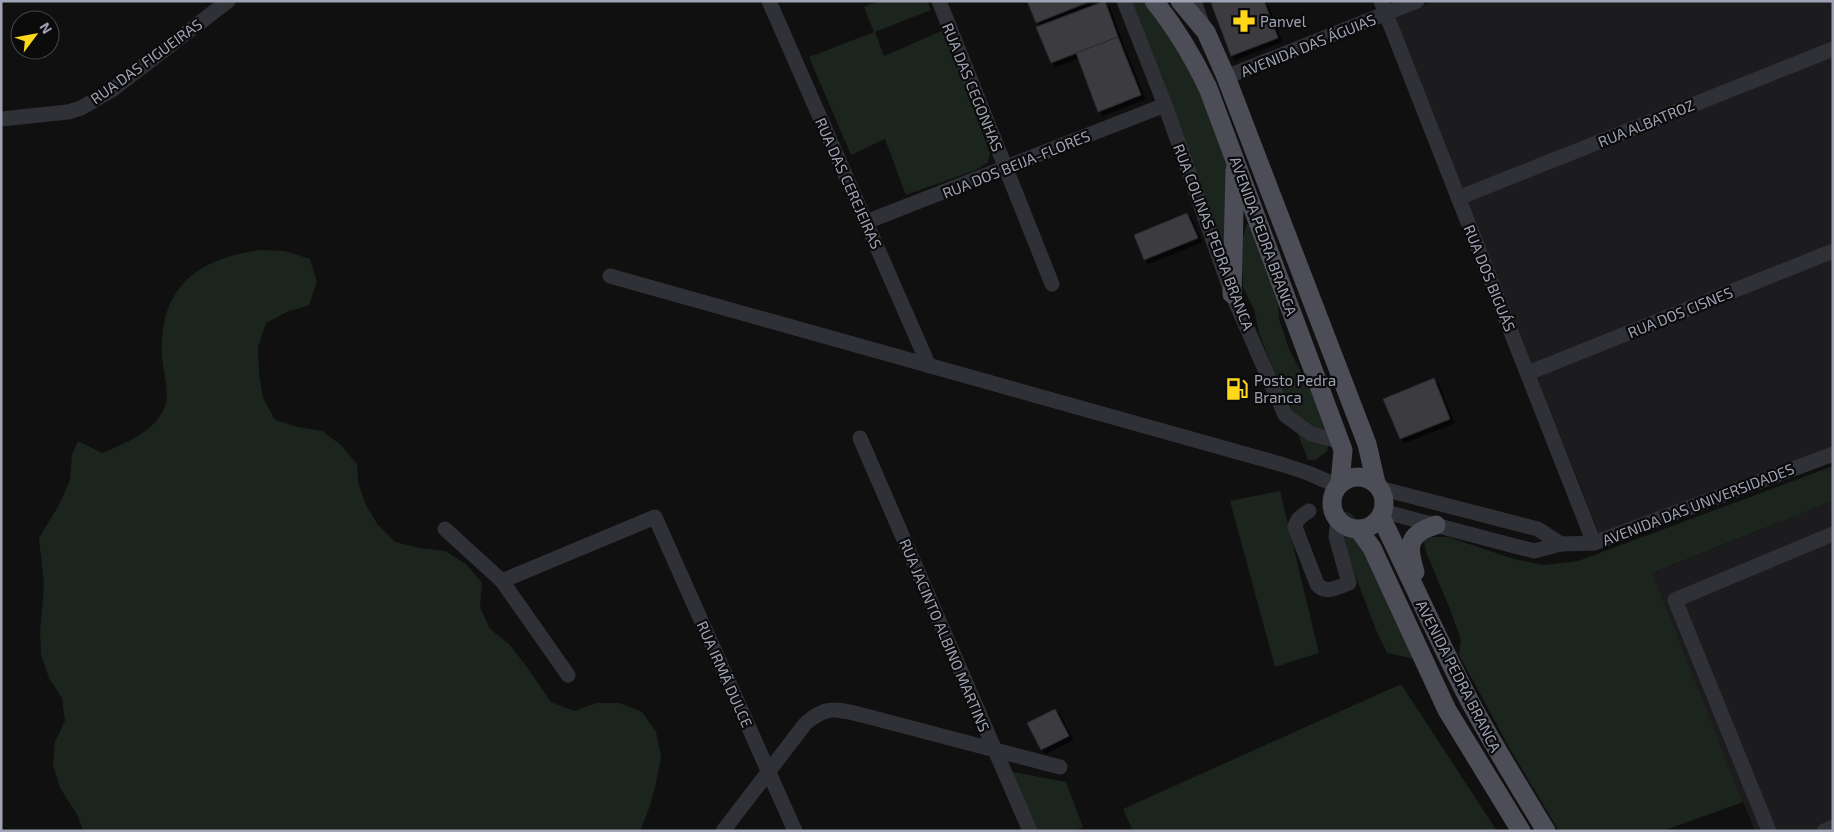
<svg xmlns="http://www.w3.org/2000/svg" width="1834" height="832" viewBox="0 0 1834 832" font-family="'Exo 2',sans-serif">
	<defs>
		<filter id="shadow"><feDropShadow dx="4" dy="4" stdDeviation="0" flood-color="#0009"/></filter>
	</defs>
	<rect width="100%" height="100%" fill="#101011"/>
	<g fill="#1c1c1e">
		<polygon points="1434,1 1833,1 1833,446 1616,533 1601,538 1394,17"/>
		<polygon points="1833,501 1833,831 1755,831 1650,574"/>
	</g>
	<g fill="#1c241e">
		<polygon points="879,1 927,1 931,10 875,32 884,56 944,30 990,153 988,162 976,170 906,195 885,139 851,155 809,57 874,32 864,7"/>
		<polygon points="1129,1 1145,2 1196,76 1228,168 1225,249"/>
		<polygon points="1247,224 1250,225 1278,296 1279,319 1289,349 1302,374 1311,382 1330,440 1327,451 1315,460 1308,460 1259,333 1254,309 1243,287 1241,243"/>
		<path d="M261,250L285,251L310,259L317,282L309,305L287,312L266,323L258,347L259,373L263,398L275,420L298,427L322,431L341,445L357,464L358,482L366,505L378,525L395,542L419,548L445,551L466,564L482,583L480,607L490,629L509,644L524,663L551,702L574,711L596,703H620L642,712L656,732L661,756L656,783L650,806L640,831H83L78,816L60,788L53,765L55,742L65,721L62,698L49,678L41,655L40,632L44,585L39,538L59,505L70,480L72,454L78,441L102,453C126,443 158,431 166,403C169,393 163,368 162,357C158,288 197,258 261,250Z"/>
		<polygon points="1833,466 1833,501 1652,573 1743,802 1663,831 1559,831 1510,749 1459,655 1461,640 1450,609 1426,552 1424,541 1431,537 1448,537 1514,559 1544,565 1578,561"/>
		<polygon points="1280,491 1319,653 1275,667 1230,501"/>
		<polygon points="1334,509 1350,513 1359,522 1415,659 1387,653 1377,632 1331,513 1332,510"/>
		<polygon points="1401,684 1497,831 1133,831 1123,809"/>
		<polygon points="1008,771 1066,782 1083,827 1074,831 1032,831"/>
	</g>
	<g fill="#3a3a40" stroke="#2a2a2e" filter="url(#shadow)">
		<polygon points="1027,1 1091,1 1036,23"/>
		<polygon points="1105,1 1118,37 1051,63 1036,27"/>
		<polygon points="1216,1 1264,1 1278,38 1231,56 1211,3"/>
		<polygon points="1118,37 1141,95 1098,112 1076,53"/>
		<polygon points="1187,213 1198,238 1144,260 1134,235"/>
		<polygon points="1434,378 1450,419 1400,439 1383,399"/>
		<polygon points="1055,709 1069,736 1041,750 1027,723"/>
	</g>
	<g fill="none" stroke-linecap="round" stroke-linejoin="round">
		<g stroke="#303137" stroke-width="15">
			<polyline points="769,1 929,366"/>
			<polyline points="939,1 1052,284"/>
			<polyline points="1124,1 1165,105 1232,294 1285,415 1311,434 1339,441"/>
			<polyline points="1194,1 1202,23"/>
			<polyline points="1381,1 1594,543"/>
			<polyline points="1226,77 1417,1"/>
			<polyline points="1,119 68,112 81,108 112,90 228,1"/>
			<polyline points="1458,198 1833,49"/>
			<polyline points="866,222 1165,105"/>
			<polyline points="610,276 1284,465 1308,473 1338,486"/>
			<polyline points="1528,373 1833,251"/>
			<polyline points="860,438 1030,831"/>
			<polyline points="1379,488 1538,529 1561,544"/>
			<path d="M1309,511C1302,516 1297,518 1295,527L1317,584C1325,595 1338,587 1349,583L1336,537L1338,520"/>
			<polyline points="1382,511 1534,551 1561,544 1594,543 1833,454"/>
			<polyline points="445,529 502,581 655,517 795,831"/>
			<polyline points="502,581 568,675"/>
			<path d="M723,831L805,724C826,705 836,709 862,715L1060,767"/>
			<polyline points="1769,831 1675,600 1833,534"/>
			<polyline points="1824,831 1833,827"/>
		</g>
		<g stroke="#4c4d56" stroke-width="19">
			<path d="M1154,1C1176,28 1193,57 1208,88L1343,450L1340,483"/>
			<polyline points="1180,1 1206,32 1226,77 1367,444 1376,483"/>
			<polyline points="1232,294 1235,170"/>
			<circle cx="1358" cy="503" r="26"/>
			<path d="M1381,517C1410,577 1437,637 1467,696C1491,742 1519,786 1546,831"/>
			<polyline points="1359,530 1372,548 1447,710 1521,831"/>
			<path d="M1415,572C1407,546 1407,534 1436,525"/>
		</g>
	</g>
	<defs>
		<symbol id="pharmacy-bare" viewBox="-9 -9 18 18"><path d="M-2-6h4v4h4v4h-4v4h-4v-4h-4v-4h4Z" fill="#ffd61a" stroke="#0b0b0c" stroke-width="2.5" paint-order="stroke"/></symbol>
		<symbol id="fuel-bare" viewBox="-9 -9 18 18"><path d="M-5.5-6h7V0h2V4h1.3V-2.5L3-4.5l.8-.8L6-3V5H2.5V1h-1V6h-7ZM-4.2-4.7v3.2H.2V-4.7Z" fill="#ffd61a" stroke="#0b0b0c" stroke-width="2.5" paint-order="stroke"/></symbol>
	</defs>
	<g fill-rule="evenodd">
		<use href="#pharmacy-bare" x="1228" y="5" width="32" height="32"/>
		<use href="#fuel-bare" x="1221" y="373" width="32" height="32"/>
	</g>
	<g text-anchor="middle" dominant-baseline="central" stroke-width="4.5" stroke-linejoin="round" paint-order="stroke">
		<g font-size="15" fill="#a0a3b4" stroke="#0b0b0c" text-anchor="start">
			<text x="1260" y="21">Panvel</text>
			<text x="1254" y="380">Posto Pedra<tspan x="1254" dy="17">Branca</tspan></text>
		</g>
		<g font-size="15" fill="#a0a3b4" stroke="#0b0b0c">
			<text transform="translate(1308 45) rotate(-22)">AVENIDA DAS ÁGUIAS</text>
			<text transform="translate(146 61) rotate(-36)">RUA DAS FIGUEIRAS</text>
			<text transform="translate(973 87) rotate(68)">RUA DAS CEGONHAS</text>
			<text transform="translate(1646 123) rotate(-22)">RUA ALBATROZ</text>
			<text transform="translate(1016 164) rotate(-22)">RUA DOS BEIJA-FLORES</text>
			<text transform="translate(849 183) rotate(66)">RUA DAS CEREJEIRAS</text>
			<text transform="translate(1264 236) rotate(70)">AVENIDA PEDRA BRANCA</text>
			<text transform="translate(1214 237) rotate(69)">RUA COLINAS PEDRA BRANCA</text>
			<text transform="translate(1490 278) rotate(68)">RUA DOS BIGUÁS</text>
			<text transform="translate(1680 312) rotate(-22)">RUA DOS CISNES</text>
			<text transform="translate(1698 504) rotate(-21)">AVENIDA DAS UNIVERSIDADES</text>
			<text transform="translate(945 635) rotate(67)">RUA JACINTO ALBINO MARTINS</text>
			<text transform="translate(725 674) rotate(66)">RUA IRMÃ DULCE</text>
			<text transform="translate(1459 676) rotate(63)">AVENIDA PEDRA BRANCA</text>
		</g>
	</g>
	<rect width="1834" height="832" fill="none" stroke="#a0a3b4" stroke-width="5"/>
	<g transform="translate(35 35) rotate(58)"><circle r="24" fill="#0b0b0c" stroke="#47484f"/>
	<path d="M0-4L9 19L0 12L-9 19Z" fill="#ffd61a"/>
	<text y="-8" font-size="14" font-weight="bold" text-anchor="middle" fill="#a0a3b4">N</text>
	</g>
</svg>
